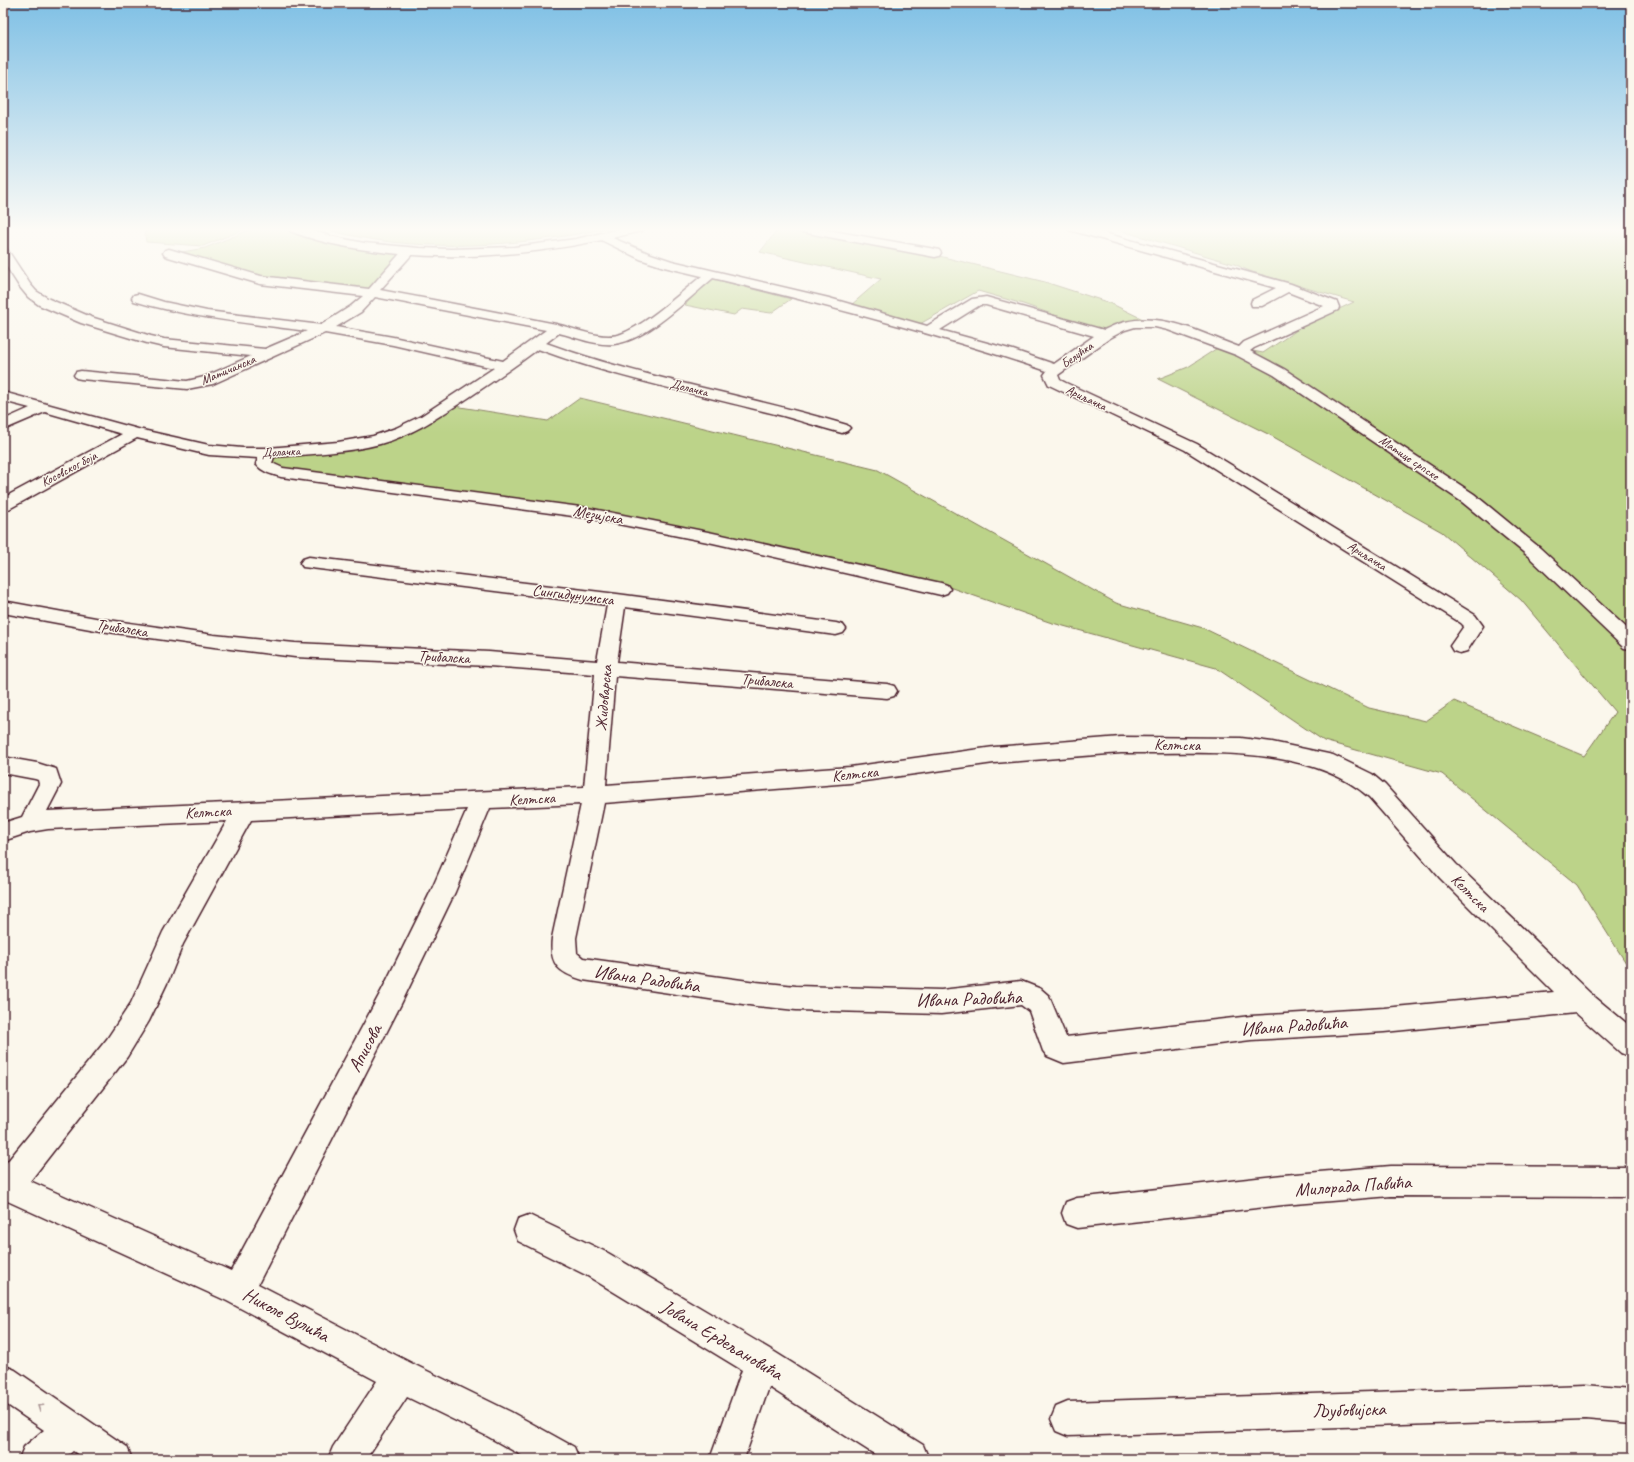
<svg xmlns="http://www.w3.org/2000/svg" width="1634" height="1462" viewBox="0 0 1634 1462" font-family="Caveat,sans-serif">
	<rect width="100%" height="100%" fill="#fbf7ec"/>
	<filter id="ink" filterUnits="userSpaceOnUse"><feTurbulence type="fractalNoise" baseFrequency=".025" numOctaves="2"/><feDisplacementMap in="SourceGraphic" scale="8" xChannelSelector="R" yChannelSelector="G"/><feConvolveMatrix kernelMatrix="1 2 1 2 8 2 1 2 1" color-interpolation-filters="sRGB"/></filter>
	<g filter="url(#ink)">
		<g fill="#bcd389" stroke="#83795a">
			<polygon points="144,228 248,228 203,246 146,242"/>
			<polygon points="254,228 285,228 294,232 406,253 369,296 256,283 165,255 205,248"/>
			<path d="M322,228H608C519,247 410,255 322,228Z"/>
			<polygon points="779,228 931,254 1045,282 1110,303 1151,323 1130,323 1097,330 1023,304 978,291 918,325 850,306 881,279 760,252"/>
			<polygon points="1112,228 1631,228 1631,971 1577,885 1442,774 1324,741 1216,668 1049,622 949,587 633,521 269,468 268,453 367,443 448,405 548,421 580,398 878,470 1116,603 1203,628 1369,708 1426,721 1454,701 1584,756 1615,712 1521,600 1442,532 1270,435 1158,379 1188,367 1222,345 1263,353 1303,326 1354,302 1252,272 1234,264"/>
			<polygon points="710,278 791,299 771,313 742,309 734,315 685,305"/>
		</g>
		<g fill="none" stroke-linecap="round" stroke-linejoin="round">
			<defs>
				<g id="street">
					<polygon points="791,228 816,228 935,249 939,250 941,253 939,256 935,257 797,231"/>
					<path d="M1067,228H1086L1291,284L1337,302L1339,307L1338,310L1254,348L1250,351L1284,369L1474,494L1540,548L1631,632V649L1624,648L1528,556L1462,502L1274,375L1236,355L1168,330L1155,327H1135L1125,330L1110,338L1058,375L1060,380L1066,383L1197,444L1475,615L1483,626L1467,651L1460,653L1453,651L1450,646L1464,626L1461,623L1185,450L1049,385L1044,375L1047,371C938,334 826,305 713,278C688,299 646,341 614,344C596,346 576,337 559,333L546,343C644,379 747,395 847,425L850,428L847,431L842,433C815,426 790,417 763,411C687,392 611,376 538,349C515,366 492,382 468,398C440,416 413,435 380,444C346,453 309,454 274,457L272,463L283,468L588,508L713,533L941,583L947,585L950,589L947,593L941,595L713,543L588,518L281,477C271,474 262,472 256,464L258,458L209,455L137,438L9,509L3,510V498L122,434L45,412L3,430V420L30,408L3,401V392L138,429L209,445L242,448H268L338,442L373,436L396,428L421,416L494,368L393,345L325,333L213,384L187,389L81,379L76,378L74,375L76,372L81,371L187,381L204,377L251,356L164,347L147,343L81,323L39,305L28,297L19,286L3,261V248L7,249L30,284L36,291L49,299L91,317L151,336L164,339L265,349L307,331C249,323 191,318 134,301L132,298L134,295L138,294L164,302L207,311L321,325L351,306L363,296L260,284L165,256L163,253L165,250L169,249L261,276L369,289L405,248H413L415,251L380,290C439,301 497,312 556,324C574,328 603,341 621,334C646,325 680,293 702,276L664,267L640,259L599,239L597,237L599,235L603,234L648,253L672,261L829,298L927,326L972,299L986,297L1104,330C1151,305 1193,330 1239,347L1244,342L1324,306L1288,292L1262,306H1252L1251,303L1252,300L1276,288L1069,230ZM375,297L546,330L503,361L393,337L336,327L361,312ZM980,305H986L1094,336L1054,364L1013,350L940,330Z"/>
					<path d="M309,557L617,594L836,623L843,625L846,629L843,633L836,635L625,607L617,662L887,684L894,686L897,691L894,696L887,698L615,676L606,785L850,767L994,747L1121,737L1241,738L1272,742L1333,755L1372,774L1385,785L1456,864L1590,993L1631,1027V1057L1621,1053L1576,1013L1384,1032L1251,1040L1064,1063L1047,1056L1043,1051L1029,1011L1021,1005L941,1014L796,1010L756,1006L583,980C559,973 549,965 552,938L581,804L490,808L455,892L401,1004L258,1284L413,1364L511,1412L574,1447L579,1459H528L487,1436L407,1397L366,1459H328L333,1447L377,1381L227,1301L3,1199V1167L107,1039L131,1003L163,932L227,821L48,829L30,832L3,841V823L22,817L39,784L38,780L35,779L3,773V757L37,763L56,769L61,784L47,811L584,787L595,674L489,666L295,657L214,647L101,631L3,613V601L101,619L214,635L295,643L489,652L597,661L607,605L303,567L300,563L303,559ZM1121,753C1199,754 1307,743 1369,797L1440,878L1554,992L1384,1008L1251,1016L1066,1037L1049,996L1041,989L1021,981L941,990L796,986L756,982L583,958L577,953L576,938L604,803L850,783L994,763ZM467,809L431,891L383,988L231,1271L30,1181L127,1057L149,1021L169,979L183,944L251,820Z"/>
					<polygon points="1391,1166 1631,1167 1631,1197 1391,1196 1283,1205 1077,1228 1066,1224 1062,1213 1066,1202 1077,1198 1283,1175"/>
					<polygon points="529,1215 608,1253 773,1351 923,1445 928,1457 928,1459 882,1459 769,1387 744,1459 710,1459 742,1370 586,1275 518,1241 514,1230 518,1219"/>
					<polygon points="3,1365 15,1370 127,1447 132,1459 85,1459 73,1451 63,1459 19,1459 24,1447 44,1430 3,1402"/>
					<polygon points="1585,1385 1631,1389 1631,1423 1585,1419 1068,1436 1056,1431 1051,1419 1056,1407 1068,1402"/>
				</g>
				<path id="secondary" d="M288,228H305L330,236L364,243L419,248L451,249L514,247L576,239L623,228H643L641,231C562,251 482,261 400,254C362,250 325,245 290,231Z"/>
			</defs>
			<use href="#street" stroke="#4a1f2b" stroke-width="3"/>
			<use href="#secondary" stroke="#4a1f2b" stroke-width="3"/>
			<use href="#street" fill="#fbf7ec" fill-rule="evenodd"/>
			<use href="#secondary" fill="#fbf7ec" fill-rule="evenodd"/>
		</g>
		<defs><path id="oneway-chevron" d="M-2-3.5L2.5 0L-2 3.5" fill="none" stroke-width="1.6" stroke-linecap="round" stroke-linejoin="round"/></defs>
		<use stroke="#ab9695" href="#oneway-chevron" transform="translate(40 1407) rotate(-146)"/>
	</g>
	<linearGradient id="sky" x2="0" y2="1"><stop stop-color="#7fc0e5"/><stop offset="0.53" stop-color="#fdfbf6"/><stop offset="1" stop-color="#fdfbf6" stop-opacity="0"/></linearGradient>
	<rect width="1634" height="433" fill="url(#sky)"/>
	<g text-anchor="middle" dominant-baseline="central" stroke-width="3" stroke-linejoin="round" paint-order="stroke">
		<g font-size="13" fill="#4a1f2b" stroke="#fbf7ec">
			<text transform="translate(1077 355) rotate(-35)">Белућка</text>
			<text transform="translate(228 370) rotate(-23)">Матичанска</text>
			<text transform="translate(689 388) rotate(14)">Долачка</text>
			<text transform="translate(1086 398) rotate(25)">Ариљачка</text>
			<text transform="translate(281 452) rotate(-3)">Долачка</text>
			<text transform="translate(1409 458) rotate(34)">Матице српске</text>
			<text transform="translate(69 469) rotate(-28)">Косовског боја</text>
			<text transform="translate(1367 556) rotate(32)">Ариљачка</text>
		</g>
		<g font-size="16" fill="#4a1f2b" stroke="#fbf7ec">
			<text transform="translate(598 515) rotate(10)">Мезијска</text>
			<text transform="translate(573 595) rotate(7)">Сингидунумска</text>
			<text transform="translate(122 628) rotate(9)">Трибалска</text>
			<text transform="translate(444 657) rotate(3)">Трибалска</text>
			<text transform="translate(767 681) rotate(5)">Трибалска</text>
			<text transform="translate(604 698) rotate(-85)">Жидоварска</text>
			<text x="1177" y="745">Келтска</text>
			<text transform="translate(855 774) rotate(-6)">Келтска</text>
			<text transform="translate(532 799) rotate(-3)">Келтска</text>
			<text transform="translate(208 812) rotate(-3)">Келтска</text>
			<text transform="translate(1470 893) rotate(45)">Келтска</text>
		</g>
		<g font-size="19" fill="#4a1f2b" stroke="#fbf7ec">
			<text transform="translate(647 979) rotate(8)">Ивана Радовића</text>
			<text transform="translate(969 999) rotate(-2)">Ивана Радовића</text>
			<text transform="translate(1294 1026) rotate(-4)">Ивана Радовића</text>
			<text transform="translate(365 1048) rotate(-62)">Аписова</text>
			<text transform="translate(1353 1186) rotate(-4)">Милорада Павића</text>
			<text transform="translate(286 1315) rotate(28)">Николе Вулића</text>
			<text transform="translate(722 1340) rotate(31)">Јована Ердељановића</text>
			<text transform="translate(1349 1410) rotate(-2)">Љубовијска</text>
		</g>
	</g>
	<rect width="1634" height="1462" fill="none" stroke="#fbf7ec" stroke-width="16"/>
	<rect x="8" y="8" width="1618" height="1446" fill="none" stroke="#4a1f2b" stroke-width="1.5" filter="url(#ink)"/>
</svg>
